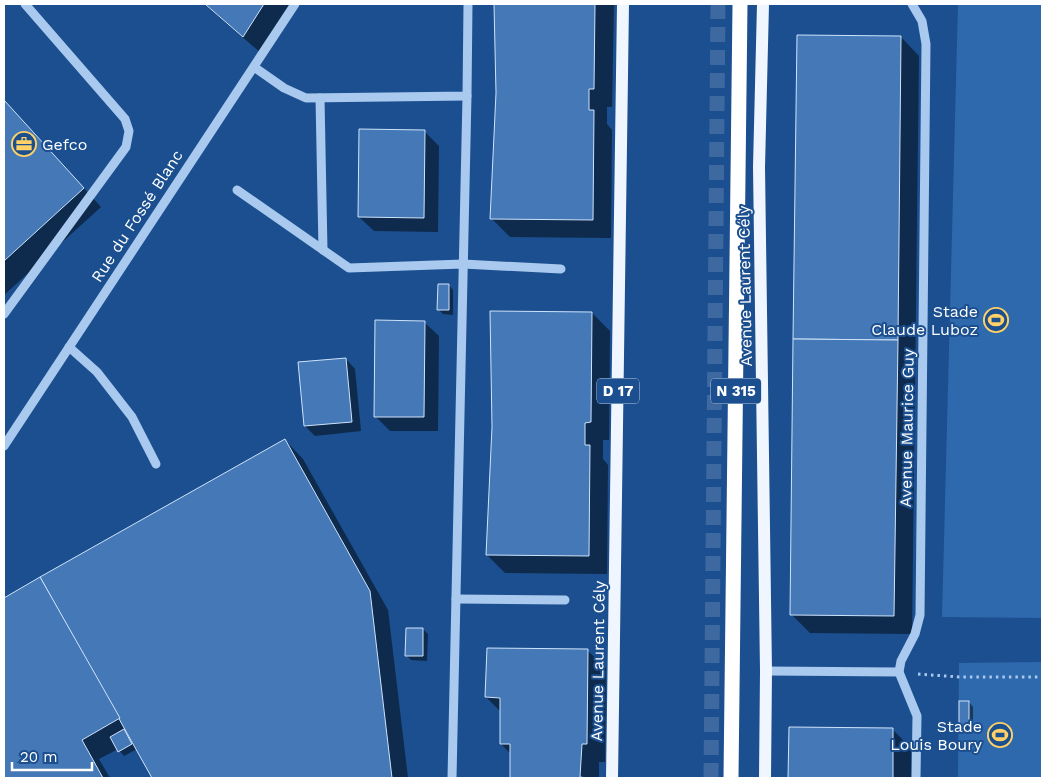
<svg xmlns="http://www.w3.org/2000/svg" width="1046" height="782" viewBox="0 0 1046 782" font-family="'Work Sans',sans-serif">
	<rect width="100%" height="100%" fill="#1b4f8f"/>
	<g fill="#2e69ad">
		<polygon points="958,4 1042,4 1042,618 942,617"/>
		<polygon points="1042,662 1042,778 958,778 959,663"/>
	</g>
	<g fill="#0007">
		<polygon points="204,4 295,4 262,54"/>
		<polygon points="495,4 614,4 612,107 607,107 607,124 612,130 611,238 510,237 491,218 497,93"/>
		<polygon points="901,37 919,56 912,634 810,633 792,615"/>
		<polygon points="4,100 101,207 4,295"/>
		<polygon points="425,132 439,146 438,232 374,231 359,217"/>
		<polygon points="449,285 453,290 453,315 443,314 439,310"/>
		<polygon points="592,313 610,331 609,440 603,440 603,459 608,465 607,574 505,573 487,555"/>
		<polygon points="424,322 439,336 438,431 390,431 375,416"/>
		<polygon points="346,359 355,369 361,431 315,436 305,426 299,363"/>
		<polygon points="285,440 303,459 388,610 408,778 154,778 137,749 124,756 118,749 99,759 110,778 4,778 4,599"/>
		<polygon points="423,629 428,634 427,661 411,660 406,655"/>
		<polygon points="587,650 606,668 605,762 599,762 599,778 511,778 511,754 501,744 501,712 486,697"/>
		<polygon points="969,702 973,707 973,730 965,730 960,725"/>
		<polygon points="790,729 893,730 911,748 911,778 790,778"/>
	</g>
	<g fill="#4478b7" stroke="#cfe3fa">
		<polygon points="205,4 264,4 243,37"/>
		<polygon points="494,4 595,4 594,89 589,89 589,110 594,110 593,220 490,219 496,93"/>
		<polygon points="797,35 901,36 898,340 793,339"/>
		<polygon points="4,100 84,188 4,261"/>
		<polygon points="359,129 425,130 424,218 358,217"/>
		<polygon points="438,284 449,284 449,310 437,310"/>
		<polygon points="490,311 592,312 591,422 585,423 585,445 590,445 589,556 486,555 492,427"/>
		<polygon points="375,320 425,321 424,417 374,417"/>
		<polygon points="793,339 898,340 894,616 790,615"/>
		<polygon points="346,358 352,422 304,426 298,362"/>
		<polygon points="285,439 370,591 392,778 152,778 40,577"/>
		<polygon points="40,577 120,718 82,740 103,778 4,778 4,598"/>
		<polygon points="406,628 423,628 423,656 405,656"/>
		<polygon points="487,648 588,649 587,744 582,744 580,777 587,778 510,778 510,744 500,744 500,698 485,697"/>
		<rect x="959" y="701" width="10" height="25"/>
		<polygon points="789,727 893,728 893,778 788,778"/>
		<polygon points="124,729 132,744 118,752 110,737"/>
	</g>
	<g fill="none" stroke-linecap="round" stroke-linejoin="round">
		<polyline stroke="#3d69a0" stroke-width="15" stroke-dasharray="15 8" stroke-linecap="butt" points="711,778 718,4"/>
		<polyline stroke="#a9c9ee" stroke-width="3" stroke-dasharray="2.5 4" stroke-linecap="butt" points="918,674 959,677 1042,677"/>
		<g stroke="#a9c9ee" stroke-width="9">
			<polyline points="912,4 922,21 926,44 920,615 915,634 901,661 899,672 917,716 916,778"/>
			<polyline points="254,67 284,88 306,98 467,96 468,4"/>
			<polyline points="320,98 323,250"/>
			<polyline points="237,190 349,268 463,264 561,269"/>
			<polyline points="4,314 126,147 129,131 125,119 25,4"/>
			<polyline points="69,347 97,372 132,417 156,464"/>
			<polyline points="4,446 295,4"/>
			<polyline points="456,599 565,600"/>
			<polyline points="766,671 899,672"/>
			<polyline points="452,778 467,96"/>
		</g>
		<g stroke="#f0f6ff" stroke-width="12">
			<polyline points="763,4 759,167 766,671 765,778"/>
			<polyline points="612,778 623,4"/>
		</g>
		<polyline stroke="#fff" stroke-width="15" points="731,778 740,4"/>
	</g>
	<defs>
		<symbol id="office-ring" viewBox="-11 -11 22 22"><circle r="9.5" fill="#1b4f8f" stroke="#ffd166" stroke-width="1.5"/><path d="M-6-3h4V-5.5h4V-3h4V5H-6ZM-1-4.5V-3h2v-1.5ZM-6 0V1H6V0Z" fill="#ffd166"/></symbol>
		<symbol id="stadium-ring" viewBox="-11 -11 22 22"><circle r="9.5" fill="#1b4f8f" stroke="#ffd166" stroke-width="1.5"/><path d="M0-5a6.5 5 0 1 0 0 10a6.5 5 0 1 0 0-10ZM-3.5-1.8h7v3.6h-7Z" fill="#ffd166"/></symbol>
	</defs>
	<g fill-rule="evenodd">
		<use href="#office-ring" x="10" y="130" width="28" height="28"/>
		<use href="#stadium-ring" x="982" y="306" width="28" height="28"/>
		<use href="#stadium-ring" x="986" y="721" width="28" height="28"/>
	</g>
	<g text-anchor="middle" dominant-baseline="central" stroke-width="4" stroke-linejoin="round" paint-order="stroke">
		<g fill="#1b4f8f" stroke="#bbcadd" stroke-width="1">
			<rect x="597" y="378.5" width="42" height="25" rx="4"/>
			<rect x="711" y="378.5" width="50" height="25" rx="4"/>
		</g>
		<g font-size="15" font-weight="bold" fill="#fff">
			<text x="618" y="391">D 17</text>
			<text x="736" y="391">N 315</text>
		</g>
		<g font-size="16" fill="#fff" stroke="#1b4f8f" text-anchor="end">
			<text x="42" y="144" text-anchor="start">Gefco</text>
			<text x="978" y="311">Stade<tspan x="978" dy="18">Claude Luboz</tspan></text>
			<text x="982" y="726">Stade<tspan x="982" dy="18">Louis Boury</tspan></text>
		</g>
		<g font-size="16" fill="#fff" stroke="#1b4f8f">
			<text transform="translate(137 216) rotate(-57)">Rue du Fossé Blanc</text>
			<text transform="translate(745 286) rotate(-91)">Avenue Laurent Cély</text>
			<text transform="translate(907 428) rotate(-89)">Avenue Maurice Guy</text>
			<text transform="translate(598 661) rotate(-89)">Avenue Laurent Cély</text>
		</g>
	</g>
	<rect width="1046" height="782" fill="none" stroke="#ffffff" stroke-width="10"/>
	<path d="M12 762v8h80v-8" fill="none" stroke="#ffffff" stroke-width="2.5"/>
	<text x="20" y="762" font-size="15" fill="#ffffff" stroke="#1b4f8f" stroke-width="4" paint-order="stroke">20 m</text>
</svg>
